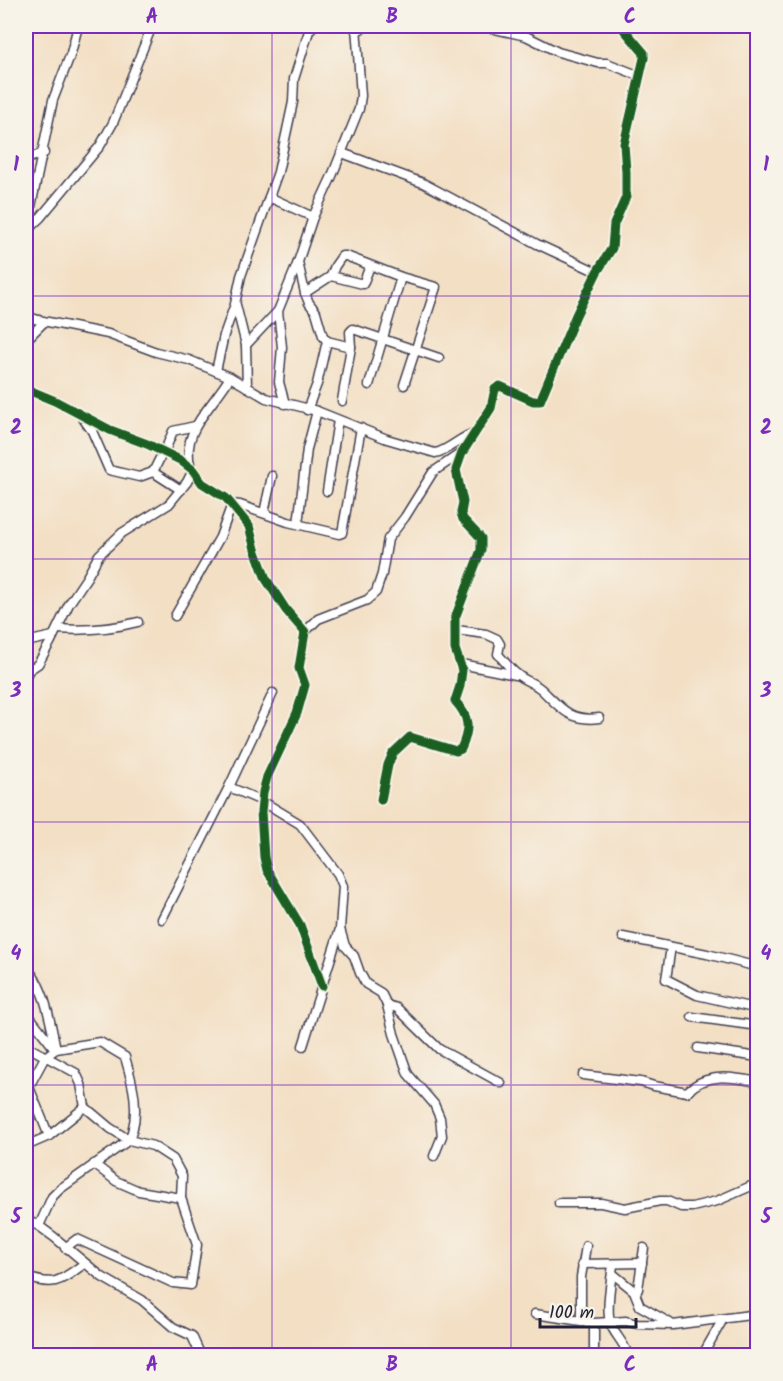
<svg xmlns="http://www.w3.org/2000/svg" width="783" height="1381" viewBox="0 0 783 1381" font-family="Kalam,sans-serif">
	<rect width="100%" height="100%" fill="#f7f3e8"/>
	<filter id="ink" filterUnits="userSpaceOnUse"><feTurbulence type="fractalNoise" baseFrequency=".0167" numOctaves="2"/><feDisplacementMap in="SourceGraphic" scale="12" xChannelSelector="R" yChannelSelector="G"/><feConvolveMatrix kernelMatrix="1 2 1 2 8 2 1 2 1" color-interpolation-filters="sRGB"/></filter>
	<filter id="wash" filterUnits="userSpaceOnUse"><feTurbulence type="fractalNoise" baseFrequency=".008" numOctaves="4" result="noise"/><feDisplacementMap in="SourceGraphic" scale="24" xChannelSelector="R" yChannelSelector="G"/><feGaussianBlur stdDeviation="1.35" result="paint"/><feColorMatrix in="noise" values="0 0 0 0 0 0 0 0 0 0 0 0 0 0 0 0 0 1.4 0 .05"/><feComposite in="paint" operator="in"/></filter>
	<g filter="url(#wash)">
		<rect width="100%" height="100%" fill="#f3dfc4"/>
	</g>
	<g filter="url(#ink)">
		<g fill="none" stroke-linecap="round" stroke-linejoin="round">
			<defs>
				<g id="minor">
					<polyline points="481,26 526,36 558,52 598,63 607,63 640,76"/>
					<polyline points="356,31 367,26"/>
					<polyline points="342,153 423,183 537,244 597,272"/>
					<polyline points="26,159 44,153"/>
					<polyline points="269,197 313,217"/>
					<polyline points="26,231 40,218 100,146 113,123 152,26"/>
					<polyline points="26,231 53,100 71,53 78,26"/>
					<polyline points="298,262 305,293 309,303 316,312 323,336 327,341 317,384 307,410"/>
					<polyline points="331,276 363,284 370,266"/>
					<polyline points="305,293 331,276 335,266 342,256 346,256 401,277 436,287 404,385"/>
					<polyline points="236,305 246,345 247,387"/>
					<path d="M26,316L38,320L108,334L156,352L189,360L230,377L266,398L317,411L387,439L435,453C448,451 460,437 476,432"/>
					<polyline points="26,340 44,322"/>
					<polyline points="327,341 351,347 350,332 353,329 439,358"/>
					<polyline points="246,345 278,311"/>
					<polyline points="216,371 224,335 235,304 241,276 278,172 293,102 294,79 309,31 313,26"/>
					<polyline points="369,385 401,277"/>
					<polyline points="26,389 55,401 110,430 147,444 180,460 193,470 202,483 226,498 249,526 255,549 266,579 286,610 305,632 299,668 305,685 297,713 267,777 263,792 261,812 264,857 267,870 300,925 322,986"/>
					<polyline points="342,401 351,347"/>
					<polyline points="285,404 279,382 282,347 278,311 298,262 313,217 332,176 359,109 361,96 356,26"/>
					<polyline points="82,417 92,431 109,470 139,477 153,472 163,452"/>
					<polyline points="164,453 173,431 195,426"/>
					<path d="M191,468C179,431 213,407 230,377"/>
					<polyline points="153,472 181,490"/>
					<polyline points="327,491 338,420"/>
					<polyline points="264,513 272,476"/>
					<polyline points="298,524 307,449 317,411"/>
					<polyline points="175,616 220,537 232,504 240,505 288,522 339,534 342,533 361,428"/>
					<path d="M58,629C86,631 111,629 138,622"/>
					<path d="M456,630L486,634L497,639L500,644L498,654C504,661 510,669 518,675C525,681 535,683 542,690C561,708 570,722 599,718"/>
					<polyline points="305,632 318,619 367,600 376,592 382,574 388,539 405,517 433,472 461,453"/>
					<polyline points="26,642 53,636"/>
					<polyline points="461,664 516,675"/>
					<polyline points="26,676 29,670 38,664 50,643 69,604 87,577 99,555 122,533 169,504 187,482 193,470"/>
					<polyline points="229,787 262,801 300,824 338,874 343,886 340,929 345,946 354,956 360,973 366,984 381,993 387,1005 394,1034 408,1074 434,1104 440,1118 442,1136 434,1156"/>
					<path d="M381,800L388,765L393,753L410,737L456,751L461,749C470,729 470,717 455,701L460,686L462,670L455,649V618L481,550V538L463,519L461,513L463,502L456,470L462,453L491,408L495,389L500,386L533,401H540L576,315L597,272L612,248L614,224L626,197V172L624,144L644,58V53L621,26"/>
					<polyline points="162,919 229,787 273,693"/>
					<polyline points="623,937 707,954 758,967"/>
					<polyline points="671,947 666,979 697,995 758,1009"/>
					<path d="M26,968C45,984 51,1026 56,1049"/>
					<polyline points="387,1005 397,1008 439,1049 501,1083"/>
					<polyline points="26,1012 55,1049"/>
					<polyline points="692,1017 758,1026"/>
					<polyline points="26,1046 76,1073 81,1084 85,1107 110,1128 129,1140 153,1146 173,1159 182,1176 181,1198 197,1245 191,1285 173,1283 77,1239 65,1248"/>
					<polyline points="303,1046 340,929"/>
					<polyline points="698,1048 758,1057"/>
					<path d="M583,1075L641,1082L654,1086L687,1092C706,1072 733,1077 758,1082"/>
					<polyline points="29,1087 49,1136"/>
					<path d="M26,1092L45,1057L56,1049L100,1042L125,1057C133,1084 141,1113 129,1140L60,1189L52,1197L39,1226"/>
					<polyline points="26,1146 49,1136 85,1107"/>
					<polyline points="94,1164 116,1181 139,1191 181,1198"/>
					<polyline points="559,1203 601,1203 625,1208 660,1201 667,1201 681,1207 692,1207 717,1201 758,1183"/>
					<polyline points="26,1220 39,1226 54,1237 102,1277 142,1300 173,1327 192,1336 201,1356"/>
					<polyline points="582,1264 642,1263"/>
					<path d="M613,1265C611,1281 606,1307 610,1322C613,1334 625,1342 628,1356"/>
					<polyline points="612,1273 634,1291 640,1306 670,1323"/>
					<path d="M26,1277C56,1287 60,1281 85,1263"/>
					<polyline points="636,1293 638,1289 644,1248"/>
					<polyline points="535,1314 594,1323 626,1321 637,1324 673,1325 758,1314"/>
					<polyline points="581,1320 581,1277 586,1246"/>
					<polyline points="594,1356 594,1323"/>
					<polyline points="702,1356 723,1319"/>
				</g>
			</defs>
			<use href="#minor" stroke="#413e50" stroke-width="11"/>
			<use href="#minor" stroke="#fff" stroke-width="8"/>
			<defs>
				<g id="cycleway">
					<polyline points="26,389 55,401 110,430 147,444 180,460 193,470 202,483 226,498 249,526 255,549 266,579 286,610 305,632 299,668 305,685 297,713 267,777 263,792 261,812 264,857 267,870 300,925 322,986"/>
					<path d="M381,800L388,765L393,753L410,737L456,751L461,749C470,729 470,717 455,701L460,686L462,670L455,649V618L481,550V538L463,519L461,513L463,502L456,470L462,453L491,408L495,389L500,386L533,401H540L576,315L597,272L612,248L614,224L626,197V172L624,144L644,58V53L621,26"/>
				</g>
			</defs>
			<use href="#cycleway" stroke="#f7f3e8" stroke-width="13"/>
			<use href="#cycleway" stroke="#1b5e20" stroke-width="9"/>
		</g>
	</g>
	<path fill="none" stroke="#7b2cbf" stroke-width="1.5" stroke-opacity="0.55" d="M272,26V1356M511,26V1356M26,296H758M26,559H758M26,822H758M26,1085H758"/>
	<rect width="783" height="1381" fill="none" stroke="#f7f3e8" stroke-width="66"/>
	<path d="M540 1318v9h96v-9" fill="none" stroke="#22223b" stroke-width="3"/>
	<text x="549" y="1318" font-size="18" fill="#22223b" stroke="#f7f3e8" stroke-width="4.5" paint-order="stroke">100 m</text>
	<rect x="33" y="33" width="717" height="1315" fill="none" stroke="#7b2cbf" stroke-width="2"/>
	<g font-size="20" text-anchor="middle" font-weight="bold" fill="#7b2cbf">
		<text x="152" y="23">A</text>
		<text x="392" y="23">B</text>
		<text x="630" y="23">C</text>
		<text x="16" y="171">1</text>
		<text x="766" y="171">1</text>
		<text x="16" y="434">2</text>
		<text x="766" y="434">2</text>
		<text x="16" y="697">3</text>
		<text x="766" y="697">3</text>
		<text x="16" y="960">4</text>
		<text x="766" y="960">4</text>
		<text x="16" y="1223">5</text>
		<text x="766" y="1223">5</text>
		<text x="152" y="1371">A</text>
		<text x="392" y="1371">B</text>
		<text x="630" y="1371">C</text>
	</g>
</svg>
